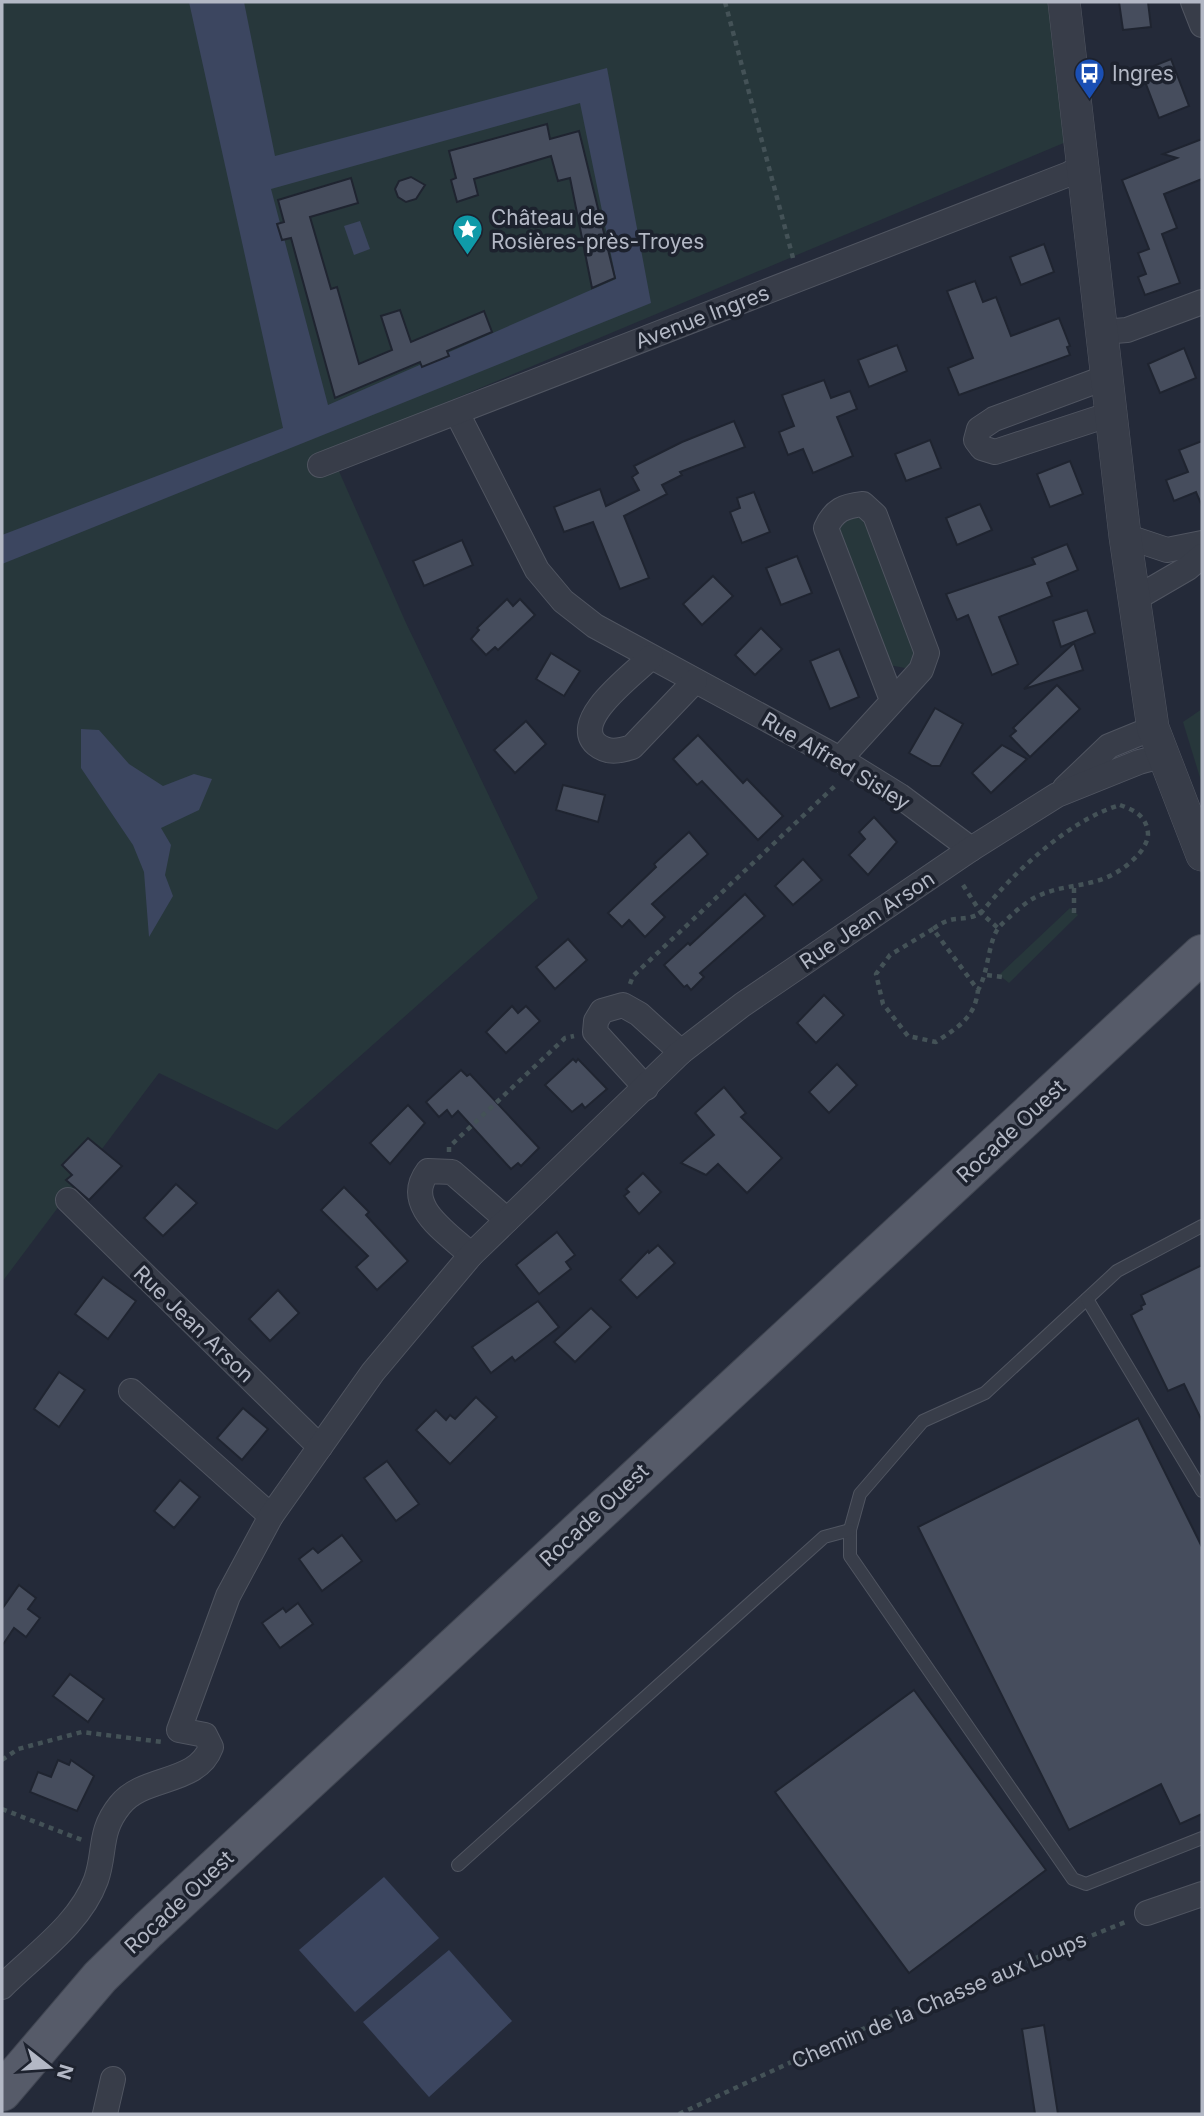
<svg xmlns="http://www.w3.org/2000/svg" width="1204" height="2116" viewBox="0 0 1204 2116" font-family="Inter,sans-serif">
	<rect width="100%" height="100%" fill="#242a39"/>
	<g fill="#27373b">
		<polygon points="2,2 1053,2 1066,142 330,451 406,623 538,898 277,1130 159,1073 2,1282"/>
		<polygon points="850,515 865,517 918,644 912,665 905,668 889,665 835,528"/>
		<polygon points="1202,709 1202,784 1183,722"/>
		<polygon points="1070,908 1078,915 1009,983 999,975"/>
	</g>
	<g fill="#3c4660" fill-rule="evenodd">
		<path d="M189,2H244L275,156L607,68L651,303L2,564V535L283,428ZM580,103L616,279L328,405L271,189Z"/>
		<polygon points="360,221 370,249 354,255 344,226"/>
		<polygon points="81,729 99,730 129,764 163,786 194,774 212,779 199,810 161,828 171,845 165,875 173,896 149,937 144,872 133,845 81,768"/>
		<polygon points="384,1877 439,1938 355,2012 299,1950"/>
		<polygon points="449,1950 512,2021 429,2097 363,2022"/>
	</g>
	<g fill="#464d5d" stroke="#1f2430" stroke-width="2">
		<polygon points="1119,2 1148,2 1151,27 1123,30"/>
		<polygon points="1171,59 1189,106 1159,118 1141,71"/>
		<polygon points="547,124 550,139 579,131 615,278 592,288 570,178 558,181 551,156 474,179 478,195 457,202 451,180 456,178 449,151"/>
		<polygon points="1202,139 1202,179 1164,194 1177,228 1162,234 1180,283 1145,295 1138,277 1146,274 1138,253 1149,249 1122,180 1177,158 1163,154"/>
		<polygon points="411,177 425,185 416,199 406,202 398,197 395,189 399,181"/>
		<polygon points="351,178 358,203 310,217 331,289 337,287 359,364 392,350 381,316 400,310 411,342 484,311 492,332 447,351 449,356 422,367 420,362 335,398 291,238 282,240 277,224 284,222 278,200"/>
		<polygon points="1044,244 1054,272 1021,285 1010,257"/>
		<polygon points="975,281 983,302 996,297 1011,336 1059,318 1070,346 1067,347 1070,355 959,395 948,368 973,358 947,291"/>
		<polygon points="897,345 907,371 869,387 858,360"/>
		<polygon points="1184,348 1196,378 1160,393 1148,364"/>
		<polygon points="824,380 831,398 850,391 857,409 837,417 853,456 813,473 803,449 788,455 779,432 794,426 782,395"/>
		<polygon points="734,421 745,447 680,472 682,475 662,485 667,494 624,516 649,578 620,589 593,522 564,532 554,507 600,489 606,506 639,490 632,477 638,473 634,466 682,442"/>
		<polygon points="930,440 941,468 906,481 895,454"/>
		<polygon points="1202,441 1202,506 1196,492 1174,501 1166,480 1188,472 1179,450"/>
		<polygon points="1070,461 1083,494 1050,507 1037,474"/>
		<polygon points="754,492 770,532 742,543 730,512 740,508 737,498"/>
		<polygon points="980,504 992,530 957,545 946,518"/>
		<polygon points="462,540 473,565 424,586 413,561"/>
		<polygon points="1067,544 1078,570 1047,583 1052,596 999,617 1018,664 992,675 968,615 957,620 946,594 1035,564 1032,558"/>
		<polygon points="797,556 812,593 781,605 766,568"/>
		<polygon points="713,576 733,596 702,625 683,604"/>
		<polygon points="507,599 513,606 520,599 535,615 498,650 495,647 486,655 471,639 479,630 477,628"/>
		<polygon points="1087,610 1095,633 1061,647 1053,621"/>
		<polygon points="761,628 782,649 755,675 735,655"/>
		<polygon points="1074,643 1083,670 1024,689"/>
		<polygon points="839,649 859,697 830,709 810,661"/>
		<polygon points="551,653 580,671 564,696 536,679"/>
		<polygon points="1057,685 1080,709 1030,757 1010,736 1016,731 1013,728"/>
		<polygon points="935,708 963,724 940,766 932,766 909,753"/>
		<polygon points="526,721 546,744 515,773 494,750"/>
		<polygon points="698,735 743,783 747,779 783,816 758,840 702,781 697,785 673,759"/>
		<polygon points="1002,745 1027,759 991,793 972,773"/>
		<polygon points="563,785 605,795 598,822 556,810"/>
		<polygon points="874,817 897,842 868,875 849,855 865,839 859,832"/>
		<polygon points="689,832 708,854 652,904 665,917 645,937 629,920 622,927 608,913 656,867 654,864"/>
		<polygon points="803,859 822,880 793,905 775,886"/>
		<polygon points="745,894 765,916 700,973 704,977 691,990 687,985 684,987 664,965 688,943 690,945"/>
		<polygon points="568,939 587,960 555,989 536,967"/>
		<polygon points="824,995 844,1015 816,1043 797,1023"/>
		<polygon points="512,1006 518,1013 526,1006 540,1021 506,1053 486,1032"/>
		<polygon points="573,1059 576,1062 578,1059 607,1089 585,1108 582,1104 572,1112 545,1085"/>
		<polygon points="837,1064 857,1085 829,1113 809,1092"/>
		<polygon points="461,1070 467,1076 470,1074 539,1148 521,1166 518,1163 511,1169 458,1111 452,1117 447,1110 439,1117 426,1102"/>
		<polygon points="724,1087 746,1113 741,1117 782,1158 747,1193 718,1164 706,1175 681,1163 714,1135 695,1113"/>
		<polygon points="408,1105 425,1123 390,1164 370,1143"/>
		<polygon points="88,1138 122,1166 89,1200 66,1180 72,1175 62,1165"/>
		<polygon points="643,1173 661,1192 639,1214 624,1196 629,1192 626,1189"/>
		<polygon points="176,1184 197,1203 163,1236 144,1218"/>
		<polygon points="344,1187 369,1212 366,1215 408,1261 377,1290 356,1267 368,1256 321,1210"/>
		<polygon points="557,1232 575,1255 566,1262 571,1269 539,1294 516,1265"/>
		<polygon points="658,1245 675,1263 637,1298 620,1280 648,1251 649,1253"/>
		<polygon points="1202,1265 1202,1421 1184,1384 1168,1391 1131,1315 1142,1309 1141,1306 1145,1304 1141,1295"/>
		<polygon points="103,1277 136,1301 108,1339 75,1314"/>
		<polygon points="278,1290 299,1313 270,1341 249,1319"/>
		<polygon points="538,1301 559,1327 515,1361 512,1357 491,1373 472,1347"/>
		<polygon points="591,1308 611,1327 575,1362 554,1342"/>
		<polygon points="59,1372 85,1390 59,1427 34,1409"/>
		<polygon points="476,1397 497,1417 450,1464 416,1430 436,1410 446,1420 450,1415 455,1419"/>
		<polygon points="243,1408 268,1429 242,1460 217,1438"/>
		<polygon points="1138,1418 1202,1547 1202,1814 1180,1824 1161,1784 1069,1830 918,1527"/>
		<polygon points="387,1461 419,1504 396,1521 364,1478"/>
		<polygon points="180,1480 200,1497 174,1528 154,1511"/>
		<polygon points="342,1535 362,1561 322,1591 299,1559 313,1548 318,1553"/>
		<polygon points="19,1585 36,1598 28,1609 40,1618 26,1637 14,1628 2,1646 2,1609"/>
		<polygon points="298,1603 313,1624 280,1648 262,1623 283,1608 286,1612"/>
		<polygon points="70,1674 104,1699 88,1722 53,1696"/>
		<polygon points="914,1690 1046,1870 909,1973 775,1792"/>
		<polygon points="58,1760 69,1765 71,1760 94,1776 77,1811 30,1792 38,1772 51,1777"/>
		<polygon points="1044,2025 1058,2114 1035,2114 1022,2029"/>
	</g>
	<g fill="none" stroke-linecap="round" stroke-linejoin="round">
		<defs>
			<g id="service">
				<polyline points="1202,1226 1117,1271 985,1393 923,1421 860,1494 850,1530 850,1556 1073,1879 1086,1884 1202,1838"/>
				<polyline points="1087,1299 1202,1491"/>
				<polyline points="458,1865 824,1537 850,1530"/>
			</g>
			<g id="minor">
				<polyline points="1193,2 1202,25"/>
				<polyline points="1102,332 1127,330 1202,302"/>
				<polyline points="1107,377 994,419 979,429 976,440 982,448 995,452 1111,414"/>
				<polyline points="457,413 537,570 563,601 595,626 840,759 900,796 971,849"/>
				<polyline points="320,465 1069,174 1083,166"/>
				<polyline points="1125,536 1167,550 1202,543"/>
				<polyline points="1133,600 1188,568 1202,556"/>
				<path d="M651,657C634,674 570,720 596,744C608,754 619,751 632,747L695,681"/>
				<path d="M840,759L921,670L927,653L875,515L863,504C844,506 834,510 826,528L892,700"/>
				<polyline points="1065,788 1109,746 1153,728"/>
				<polyline points="646,1088 595,1032 596,1021 602,1011 623,1005 639,1014 681,1052"/>
				<polyline points="68,1200 320,1447"/>
				<path d="M471,1255C447,1232 402,1206 428,1171L452,1172L507,1220"/>
				<polyline points="131,1391 271,1516"/>
				<polyline points="1147,1913 1202,1894"/>
				<path d="M2,1987C34,1955 80,1924 96,1880C106,1852 98,1832 120,1805C144,1775 197,1785 211,1747L205,1735L179,1730L228,1596L271,1516L373,1372L471,1255L681,1052L742,1005L971,849L1057,795L1139,762L1161,756"/>
				<polyline points="105,2114 113,2079"/>
			</g>
			<polyline id="tertiary" points="1064,2 1125,536 1153,728 1202,855"/>
			<polyline id="primary" points="2,2092 100,1977 148,1930 1202,954"/>
		</defs>
		<use href="#service" stroke="#505561" stroke-width="14"/>
		<use href="#minor" stroke="#505561" stroke-width="26"/>
		<use href="#tertiary" stroke="#505561" stroke-width="33"/>
		<use href="#primary" stroke="#414652" stroke-width="40"/>
		<g stroke="#445257" stroke-width="4.5" stroke-dasharray="5 5" stroke-linecap="butt">
			<polyline points="725,2 793,258"/>
			<path d="M1120,805C1134,810 1147,816 1148,834C1148,842 1142,851 1136,857C1100,893 1070,879 1034,898C1023,904 1009,917 1000,926C988,939 989,972 978,990L933,929C956,912 960,924 981,913C1014,872 1069,820 1120,805Z"/>
			<polyline points="963,885 981,913 998,928"/>
			<polyline points="1074,913 1074,888"/>
			<path d="M933,929L890,955L876,974L883,1004L908,1036L936,1042C958,1027 975,1018 978,990"/>
			<polyline points="987,975 1002,977"/>
			<polyline points="630,984 633,976 837,784"/>
			<polyline points="449,1152 449,1147 565,1038 574,1036"/>
			<polyline points="2,1760 18,1749 82,1732 162,1742"/>
			<polyline points="2,1809 82,1840"/>
			<polyline points="679,2114 891,2016 1128,1921"/>
		</g>
		<use href="#service" stroke="#383d49" stroke-width="12"/>
		<use href="#minor" stroke="#383d49" stroke-width="24"/>
		<use href="#tertiary" stroke="#383d49" stroke-width="32"/>
		<use href="#primary" stroke="#565b69" stroke-width="38"/>
	</g>
	<defs>
		<symbol id="bus-pin" viewBox="-11 -11 22 30"><path d="M0 17L-7.5 6A9.5 9.5 0 1 1 7.5 6Z" fill="#1a4fb4" stroke="#1d222e"/><path d="M-5-6H5V4H4V6H2V4H-2V6H-4V4H-5ZM-3.5-4V0h7V-4ZM-3.5 1.2v1.5H-2V1.2ZM2 1.2v1.5H3.5V1.2Z" fill="#fff"/></symbol>
		<symbol id="sight-pin" viewBox="-11 -11 22 30"><path d="M0 17L-7.5 6A9.5 9.5 0 1 1 7.5 6Z" fill="#0f9aa8" stroke="#1d222e"/><path d="M0-6L1.8-2.2L6-1.7L2.9 1.2L3.7 5.4L0 3.3L-3.7 5.4L-2.9 1.2L-6-1.7L-1.8-2.2Z" fill="#fff"/></symbol>
	</defs>
	<g fill-rule="evenodd">
		<use href="#bus-pin" x="1072" y="56" width="35" height="47"/>
		<use href="#sight-pin" x="450" y="212" width="35" height="47"/>
	</g>
	<g text-anchor="middle" dominant-baseline="central" stroke-width="7" stroke-linejoin="round" paint-order="stroke">
		<g font-size="21" fill="#b3b8c5" stroke="#1d222e" text-anchor="start">
			<text x="1112" y="73">Ingres</text>
			<text x="491" y="217">Château de<tspan x="491" dy="24">Rosières-près-Troyes</tspan></text>
		</g>
		<g font-size="21" fill="#b3b8c5" stroke="#1d222e">
			<text transform="translate(702 317) rotate(-21)">Avenue Ingres</text>
			<text transform="translate(836 761) rotate(31)">Rue Alfred Sisley</text>
			<text transform="translate(867 920) rotate(-34)">Rue Jean Arson</text>
			<text transform="translate(1011 1131) rotate(-43)">Rocade Ouest</text>
			<text transform="translate(194 1324) rotate(44)">Rue Jean Arson</text>
			<text transform="translate(594 1515) rotate(-43)">Rocade Ouest</text>
			<text transform="translate(179 1902) rotate(-43)">Rocade Ouest</text>
			<text transform="translate(939 2000) rotate(-23)">Chemin de la Chasse aux Loups</text>
		</g>
	</g>
	<rect width="1204" height="2116" fill="none" stroke="#b3b8c5" stroke-width="7"/>
	<g transform="translate(49 2067) rotate(107)" stroke="#1d222e" stroke-width="5" paint-order="stroke">
	<path d="M0-5L12 26L0 18L-12 26Z" fill="#b3b8c5"/>
	<text y="-10" font-size="19" font-weight="bold" text-anchor="middle" fill="#b3b8c5">N</text>
	</g>
</svg>
